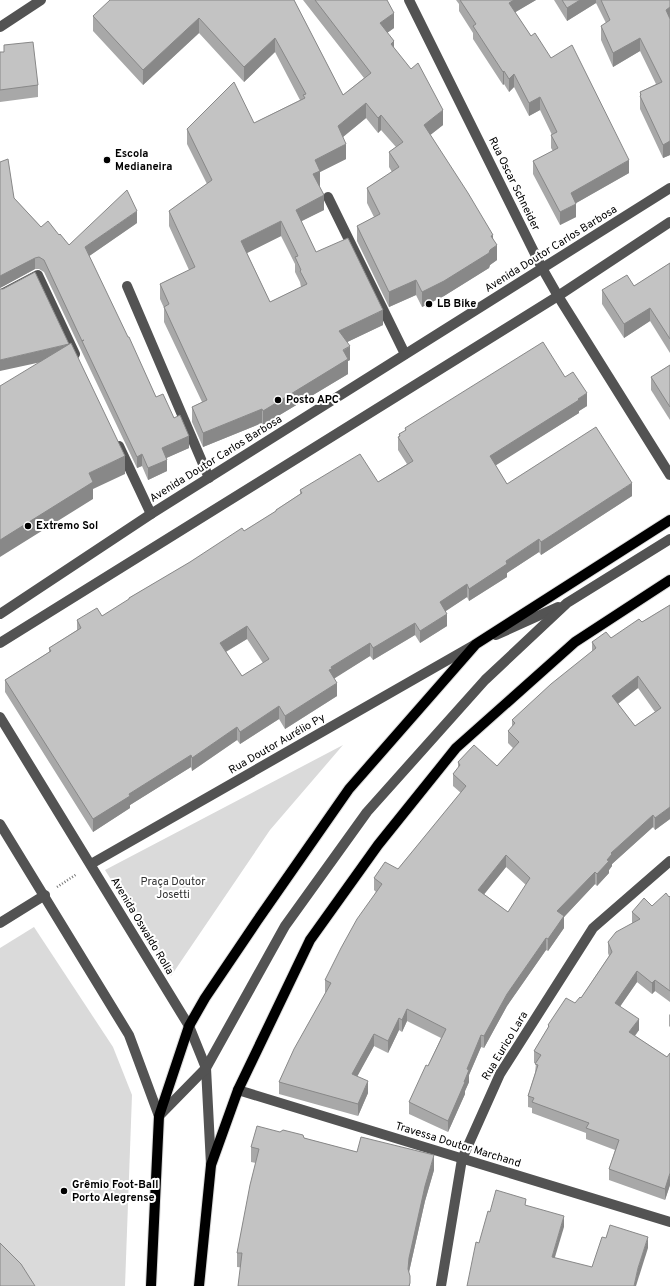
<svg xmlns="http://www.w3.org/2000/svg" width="670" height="1286" viewBox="0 0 670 1286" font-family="Overpass,sans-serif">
	<rect width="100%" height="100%" fill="#fff"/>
	<g fill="#dadada">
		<polygon points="343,745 270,830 171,976 105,870"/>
		<polygon points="34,927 113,1047 132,1095 125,1286 0,1286 0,948"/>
	</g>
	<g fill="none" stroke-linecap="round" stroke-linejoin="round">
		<defs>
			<g id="major">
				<polyline points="151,1286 159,1116 189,1026 205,998 257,921 349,789 476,644 670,520"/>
				<polyline points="199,1286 211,1165 238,1090 310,940 378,845 456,748 575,642 670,580"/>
			</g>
		</defs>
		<use href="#major" stroke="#dbdbdb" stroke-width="12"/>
		<polyline stroke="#757575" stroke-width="2.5" stroke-dasharray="1 2" stroke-linecap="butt" points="57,887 77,874"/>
		<g stroke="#535353" stroke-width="10">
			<polyline points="409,0 542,268 558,296 670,475"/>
			<polyline points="0,27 41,0"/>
			<polyline points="328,197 405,354"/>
			<polyline points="127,286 209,478"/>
			<polyline points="0,295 38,275 75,354"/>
			<polyline points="119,446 151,514"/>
			<polyline points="0,614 151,514 670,188"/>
			<polyline points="496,635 558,607"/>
			<polyline points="0,643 558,296 670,222"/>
			<polyline points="0,717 189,1026 206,1068 211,1165"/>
			<polyline points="0,824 129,1035 159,1116 206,1068 285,926 367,812 485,680 567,603 670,539"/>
			<polyline points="91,864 474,645"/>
			<polyline points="0,923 45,895"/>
			<polyline points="238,1090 670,1222"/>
			<polyline points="441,1286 462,1159 500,1074 593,928 670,861"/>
		</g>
		<use href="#major" stroke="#000" stroke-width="10"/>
	</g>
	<g fill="#a8a8a8" fill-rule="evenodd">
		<path d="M294,0L343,95L364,78L303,0H387L394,28L387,33L394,48L443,125L430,135L493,238L497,260L490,265L489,268L444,296L422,307L416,295L389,307L357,241V226L374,217L367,203V188L392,172L389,167V152L396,147L381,130L378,133L366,118L343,137L346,159L320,172V186H319L324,210L301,221L316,252L383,325L347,342L350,360L348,361V374L263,425L262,423L203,447L192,422V407L202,402L164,322V308L160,299V284L189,270L169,226V211L207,184L187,144V129L254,123L300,100L275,52L244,82L199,33L143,85L93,31V16ZM281,236L295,264V272L300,282L301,287L270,302L247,253Z"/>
		<polygon points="456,0 536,0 515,12 531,36 551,58 629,173 576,203 576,217 560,225 533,174 533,161 553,151 551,148 551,135 552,135 540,110 529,116 514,87 509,92 504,84 503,85 473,39 473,33 459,11 459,4"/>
		<polygon points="554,0 670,0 670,155 663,158 640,109 640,92 656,84 640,51 613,67 601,40 601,26 606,23 596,3 567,21"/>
		<polygon points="0,52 38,85 38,97 0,102"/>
		<polygon points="0,162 14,198 41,227 59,235 69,245 137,223 89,256 156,397 174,418 189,448 166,458 167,471 148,480 142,466 137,468 44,272 39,269 35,269 0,288"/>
		<polygon points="670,263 670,353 650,321 624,338 602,304 602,290 634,286"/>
		<polygon points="670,365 670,420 651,390 651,377"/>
		<path d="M565,377L587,406L579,411V413L495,465L507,484L632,496L541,555L539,552L507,573V577L469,601L467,597L445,611L447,626L420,643L415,635L373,660L370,656L334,678L337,696L285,729L279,719L240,744L237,740L192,771L191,767L130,805V808L93,832L5,692V680L49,652V648L77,630V620L102,616L129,600V598L244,531L276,511V510L300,494V490L378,482L407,464L398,450V437H399V434L405,431V428ZM247,639L263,663L242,676L226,652Z"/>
		<path d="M670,605V819L655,830L653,827L612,864V866L609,870V873L597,886L595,884L564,917V928L548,951L546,950L507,1006L484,1048L481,1047L469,1075V1082L465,1091V1094L448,1132L409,1114V1102L428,1066L441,1038L407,1021L402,1032L399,1030L388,1053L374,1046L357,1076L368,1093L358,1116L279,1094V1082L326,992H325V980L376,892L374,890V878L398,869L461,793L453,786V774L458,768V762L497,766L513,748L508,743V731L512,727V720L592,652V642L611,638L642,622ZM638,688L655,712L635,726L618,704ZM506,867L526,885L508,912L484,894Z"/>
		<polygon points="670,896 670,1002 655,991 652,994 637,982 620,1006 639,1030 635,1036 667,1057 670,1053 670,1185 665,1200 609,1180 609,1169 615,1150 586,1139 586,1133 532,1113 532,1108 528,1107 528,1096 535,1073 536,1063 534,1063 534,1051 548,1028 548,1025 575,1003 581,998 609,956 608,953 608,942 632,923 632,912 652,906"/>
		<polygon points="670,1014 670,1027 669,1026 669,1015"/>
		<polygon points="304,1138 357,1152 434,1170 425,1201 409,1272 410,1286 237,1267 237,1253 256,1163 251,1162 251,1147"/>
	</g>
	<g fill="#888">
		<polygon points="514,0 536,0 509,16 509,3"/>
		<polygon points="580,0 596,0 596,3 567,21 567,8"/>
		<polygon points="670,7 670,20 666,10"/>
		<polygon points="394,13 394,28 380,38 380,23"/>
		<polygon points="199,18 199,33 143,85 143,70"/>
		<polygon points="275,38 275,52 244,82 244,67"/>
		<polygon points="640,38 640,51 613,67 613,53"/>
		<polygon points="394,41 394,56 391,44"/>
		<polygon points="504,71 504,84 503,85 503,72"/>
		<polygon points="514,74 514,87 509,92 509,79"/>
		<polygon points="540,97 540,110 529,116 529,103"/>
		<polygon points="366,103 366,118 338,141 338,126"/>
		<polygon points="443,110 443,125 424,140 424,125"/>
		<polygon points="381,115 381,130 378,133 378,118"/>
		<polygon points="670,141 670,155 663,158 663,145"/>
		<polygon points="346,144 346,159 320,172 320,186 313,189 313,174 315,160"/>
		<polygon points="629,160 629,173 571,206 571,193"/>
		<polygon points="324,195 324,210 296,224 296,210"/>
		<polygon points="576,204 576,217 560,225 560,212"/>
		<polygon points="137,211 137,223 85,259 85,247"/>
		<polygon points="281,221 281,236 241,256 241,241"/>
		<polygon points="493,235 493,248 497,245 497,260 490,265 489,268 444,296 422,307 422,292"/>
		<polygon points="35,258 35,269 0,288 0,276"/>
		<polygon points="416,280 416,295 389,307 389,292"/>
		<polygon points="650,308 650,321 624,338 624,324"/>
		<polygon points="383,310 383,325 339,346 339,331"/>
		<polygon points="69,344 69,356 0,371 0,360"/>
		<polygon points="350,346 350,360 348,361 348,374 263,425 263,411"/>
		<polygon points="587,393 587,406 579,411 579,413 490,469 490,456"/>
		<polygon points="262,409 262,423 203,447 203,433"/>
		<polygon points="189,436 189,448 162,460 162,448"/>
		<polygon points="142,454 142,466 137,468 137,457"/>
		<polygon points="125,456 125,474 93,489 93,499 0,557 0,540 89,473"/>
		<polygon points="167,460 167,471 148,480 148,468"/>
		<polygon points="632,483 632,496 541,555 541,542"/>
		<polygon points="539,539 539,552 507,573 507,577 469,601 469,589 506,561"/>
		<polygon points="467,584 467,597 440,615 440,602"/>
		<polygon points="447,614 447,626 420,643 420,631"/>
		<polygon points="415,623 415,635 373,660 373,648"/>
		<polygon points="247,626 247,639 220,655 220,643"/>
		<polygon points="370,643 370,656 332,680 329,670 331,667"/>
		<polygon points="638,676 638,688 612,708 612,696"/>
		<polygon points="337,683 337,696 285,729 285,716"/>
		<polygon points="279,706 279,719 240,744 240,732"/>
		<polygon points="237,727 237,740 192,771 192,758"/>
		<polygon points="191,755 191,767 130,805 130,808 93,832 93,819 129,794"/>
		<polygon points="670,807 670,819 655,830 655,818"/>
		<polygon points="653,815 653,827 612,864 612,866 609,870 609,873 597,886 597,874 611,853"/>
		<polygon points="506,855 506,867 478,902 478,890"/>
		<polygon points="595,872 595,884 564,917 564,928 548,951 548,939 557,911"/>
		<polygon points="546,938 546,950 507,1006 484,1048 484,1036 507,994"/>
		<polygon points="637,971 637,982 615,1014 615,1003"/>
		<polygon points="655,980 655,991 652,994 652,983"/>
		<polygon points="407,1009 407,1021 402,1032 402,1020"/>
		<polygon points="399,1018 399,1030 388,1053 388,1041"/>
		<polygon points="639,1019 639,1030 629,1043 629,1032"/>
		<polygon points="374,1034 374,1046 352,1086 352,1074"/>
		<polygon points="481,1035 481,1047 469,1075 469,1082 465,1091 465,1094 448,1132 448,1121 464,1082 467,1069"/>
		<polygon points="368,1081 368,1093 358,1116 358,1104"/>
		<polygon points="434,1155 434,1170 425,1201 409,1272 408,1283 408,1269 409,1258 425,1186"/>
		<polygon points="670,1173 670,1185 665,1200 665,1189"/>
		<polygon points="564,1216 564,1227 552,1267 552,1257"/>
		<polygon points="648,1237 648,1248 636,1286 634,1286 638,1268"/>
	</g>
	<g fill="#c3c3c3" stroke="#888" fill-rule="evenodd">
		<path d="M110,0H294L343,95L371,73L315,0H387L394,13L380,23L394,41L391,44L411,69L418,63L443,110L424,125L468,193L493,235L491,236L497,245L490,250L489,253L444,281L422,292L416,280L389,292L357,226L380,214L367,188L399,167L389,152L403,142L381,115L378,118L366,103L338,126L346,144L315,160L320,171L313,174L324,195L296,210L316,252L348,238L383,310L339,331L350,346L343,350L348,359L263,411L262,409L203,433L192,407L207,400L164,307L169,304L160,284L195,267L169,211L212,180L187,129L234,82L254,123L305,98L303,95L306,94L275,38L244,67L199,18L143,70L93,16ZM281,221L298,256L295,257L301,270L300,271L307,284L270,302L241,241Z"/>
		<polygon points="460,0 514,0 509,3 531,36 535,33 551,58 572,45 629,160 571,193 576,204 560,212 533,161 558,148 551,135 557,132 540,97 529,103 514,74 509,79 504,71 503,72 473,26 476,24"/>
		<polygon points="562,0 580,0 567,8"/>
		<polygon points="601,0 670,0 670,7 666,10 670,19 670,141 663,145 640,96 641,95 640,92 662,82 640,38 613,53 601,26 610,20"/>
		<polygon points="33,42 38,85 0,90 0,52 4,52 4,45"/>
		<polygon points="8,159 14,198 41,227 48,221 59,235 60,234 69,245 127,190 137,211 85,247 128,337 129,337 156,397 163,394 174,418 180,415 189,436 162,448 167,460 148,468 142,454 137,457 82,341 84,340 82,341 44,260 39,257 35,258 0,276 0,162"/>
		<polygon points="670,263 670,339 650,308 624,324 602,290 627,275 634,286"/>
		<polygon points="35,272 69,344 0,360 0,289 3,289"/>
		<path d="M543,342L565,377L573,372L587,393L578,399L579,400L490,456L507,484L596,427L632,483L541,542L539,539L506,561L507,564L469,589L467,584L440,602L447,614L420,631L415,623L373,648L370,643L331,667L332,669L329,670L337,683L285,716L279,706L240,732L237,727L192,758L191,755L129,794L130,796L93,819L5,680L51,651L49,648L81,628L77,620L97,608L102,616L129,599V598L190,562L242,528L244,531L276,511V510L302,493L300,490L360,454L378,482L413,461L398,437L400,436L399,434L406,430L405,428ZM247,626L269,659L242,676L220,643Z"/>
		<polygon points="71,343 125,456 89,473 93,482 0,540 0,386"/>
		<polygon points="670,365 670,407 651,377"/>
		<path d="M670,605V807L655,818L653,815L611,853L612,854L607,860L609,861L597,874L595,872L557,911L564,916L548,939L546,938L507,994L484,1036L481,1035L467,1069L469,1070L464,1082H465L448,1121L409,1102L426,1065L428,1066L446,1029L407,1009L402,1020L399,1018L388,1041L374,1034L352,1074L368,1081L358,1104L279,1082L294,1049L331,983L325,980L341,948L357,919L382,884L374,878L385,862L398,869L466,786L453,774L460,765L458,762L474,745L497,766L519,742L508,731L515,723L512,720L551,684L596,648L592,642L606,632L611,638L639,619L642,622ZM638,676L661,708L635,726L612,696ZM506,855L530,878L508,912L478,890Z"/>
		<polygon points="666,893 669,897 670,896 670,991 655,980 652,983 637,971 615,1003 639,1019 629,1032 667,1057 670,1053 670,1173 665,1189 609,1169 619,1140 586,1128 589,1123 532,1102 534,1098 528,1096 538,1065 535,1064 541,1055 534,1051 549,1026 548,1025 566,998 575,1003 580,997 581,998 612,952 608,942 616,932 640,919 632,912 644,898 652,906"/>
		<polygon points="257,1126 280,1132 283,1130 303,1135 304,1138 357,1152 361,1137 434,1155 425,1186 409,1258 408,1269 410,1276 410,1283 409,1286 238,1286 242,1253 237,1253 250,1185 259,1149 251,1147"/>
		<polygon points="496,1190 526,1199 525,1205 564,1216 552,1257 592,1267 602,1237 606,1238 610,1225 648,1237 638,1268 634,1286 467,1286 476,1242 479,1243 488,1211 490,1212"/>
		<polygon points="0,1243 21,1264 35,1286 0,1286"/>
	</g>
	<g fill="#000" stroke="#fff" stroke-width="1.5">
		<circle cx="107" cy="160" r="4"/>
		<circle cx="429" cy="304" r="4"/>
		<circle cx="278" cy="400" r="4"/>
		<circle cx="28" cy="526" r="4"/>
		<circle cx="64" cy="1191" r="4"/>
	</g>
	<g text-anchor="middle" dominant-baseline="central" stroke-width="4" stroke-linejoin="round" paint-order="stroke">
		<g font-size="11" font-weight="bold" fill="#000" stroke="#fff" text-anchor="start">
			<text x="115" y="154">Escola<tspan x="115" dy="13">Medianeira</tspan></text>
			<text x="437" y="304">LB Bike</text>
			<text x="286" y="400">Posto APC</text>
			<text x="36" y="526">Extremo Sol</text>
			<text x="72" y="1185">Grêmio Foot-Ball<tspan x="72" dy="13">Porto Alegrense</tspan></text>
		</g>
		<g font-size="11" fill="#000" stroke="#fff">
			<text transform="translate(514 184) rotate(64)">Rua Oscar Schneider</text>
			<text transform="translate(551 249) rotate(-32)">Avenida Doutor Carlos Barbosa</text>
			<text transform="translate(216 459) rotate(-32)">Avenida Doutor Carlos Barbosa</text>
			<text transform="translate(277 744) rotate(-30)">Rua Doutor Aurélio Py</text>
			<text transform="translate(142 926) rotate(59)">Avenida Oswaldo Rolla</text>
			<text transform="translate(505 1046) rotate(-59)">Rua Eurico Lara</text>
			<text transform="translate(458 1145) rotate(17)">Travessa Doutor Marchand</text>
		</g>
		<g font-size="11" fill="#313131" stroke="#fff">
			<text x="173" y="882">Praça Doutor<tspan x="173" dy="13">Josetti</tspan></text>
		</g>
	</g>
</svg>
